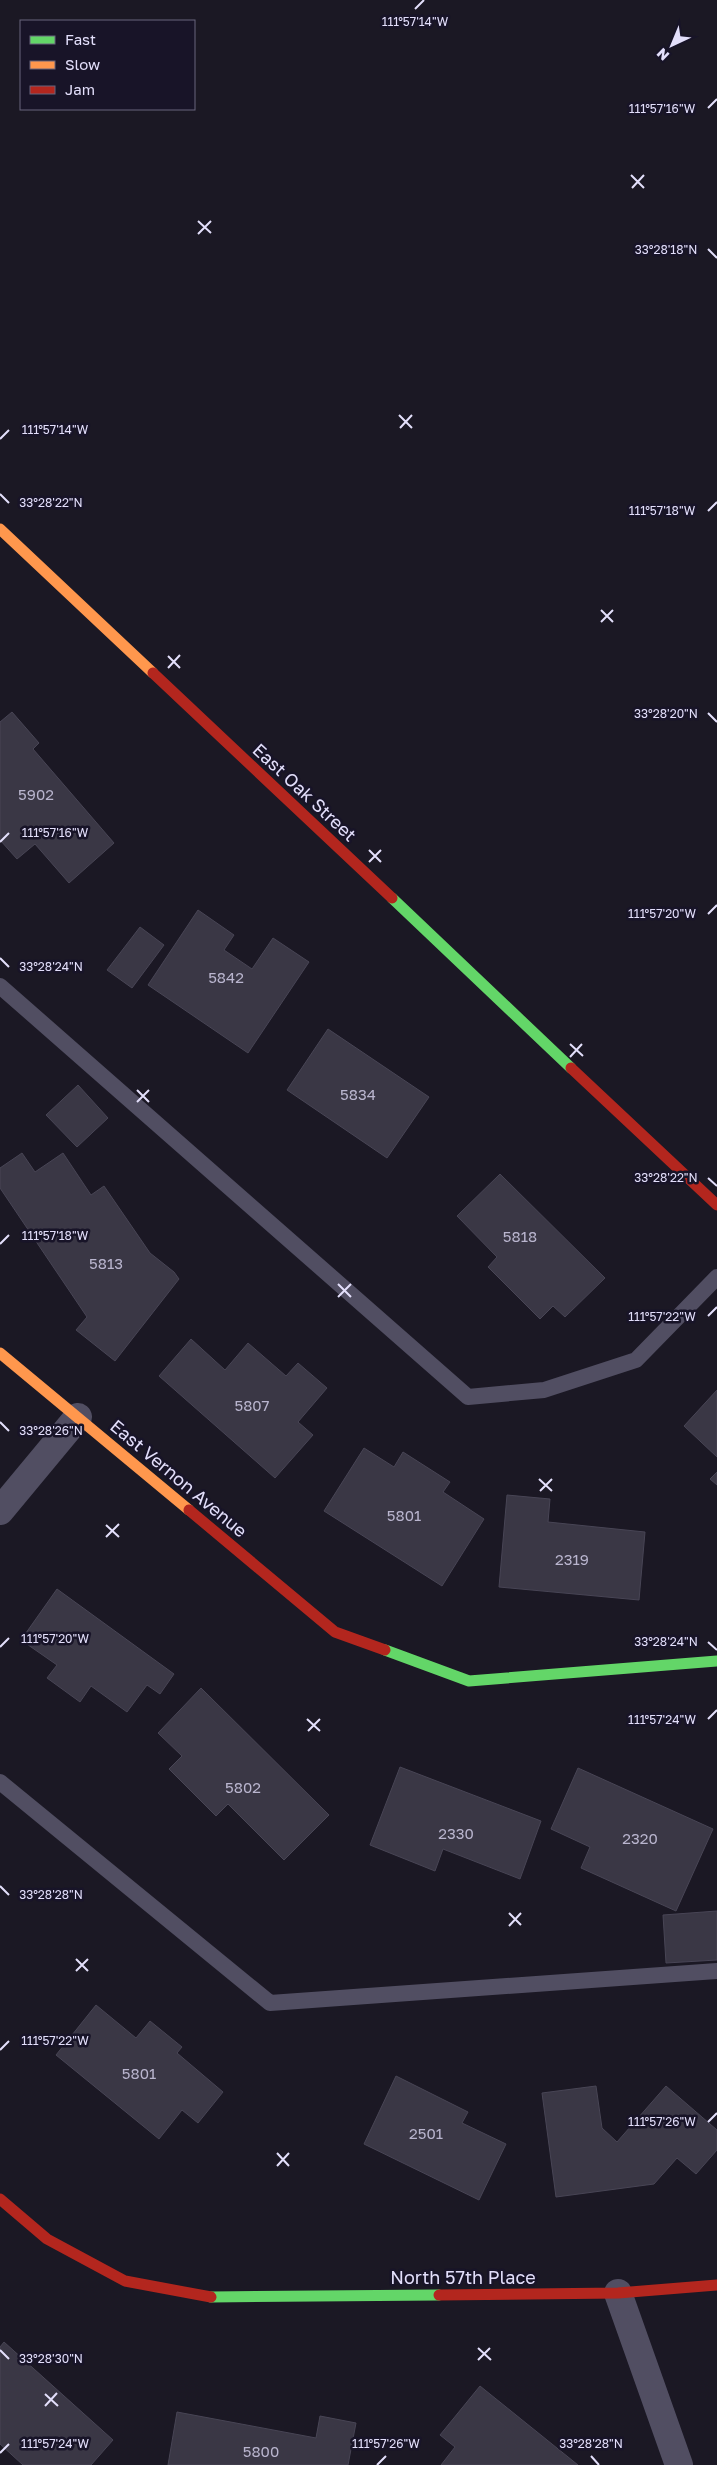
<svg xmlns="http://www.w3.org/2000/svg" width="717" height="2465" viewBox="0 0 717 2465" font-family="'Golos Text',sans-serif">
	<rect width="100%" height="100%" fill="#1b1824"/>
	<g fill="#3a3745" stroke="#484555">
		<polygon points="12,712 39,743 33,749 114,843 69,883 35,844 17,859 0,840 0,722"/>
		<polygon points="198,910 234,935 224,950 252,969 273,938 309,962 248,1053 148,985"/>
		<polygon points="140,927 164,945 132,988 107,970"/>
		<polygon points="328,1029 429,1097 387,1158 287,1090"/>
		<polygon points="78,1085 108,1118 77,1147 46,1115"/>
		<polygon points="22,1153 35,1172 63,1153 91,1195 104,1186 150,1253 174,1272 179,1279 115,1361 76,1330 87,1317 0,1188 0,1168"/>
		<polygon points="500,1174 605,1278 565,1317 553,1306 540,1319 488,1267 497,1257 457,1216"/>
		<polygon points="191,1339 225,1370 248,1343 286,1376 298,1363 327,1388 298,1422 313,1435 275,1478 159,1376"/>
		<polygon points="717,1390 717,1457 684,1426"/>
		<polygon points="364,1448 394,1467 403,1452 450,1482 443,1492 484,1519 442,1586 324,1511"/>
		<polygon points="717,1472 717,1485 710,1479"/>
		<polygon points="507,1495 550,1499 548,1522 645,1532 639,1600 499,1587"/>
		<polygon points="57,1589 174,1674 160,1694 147,1685 127,1712 91,1686 80,1702 47,1678 57,1665 21,1640"/>
		<polygon points="201,1688 329,1815 284,1860 228,1804 216,1816 169,1769 182,1756 158,1733"/>
		<polygon points="400,1767 541,1821 520,1879 443,1849 435,1871 370,1845"/>
		<polygon points="578,1768 713,1829 676,1911 581,1868 590,1847 551,1829"/>
		<polygon points="717,1911 717,1960 666,1963 663,1915"/>
		<polygon points="96,2005 136,2038 150,2021 182,2047 177,2053 223,2092 198,2123 182,2110 159,2139 56,2055"/>
		<polygon points="396,2076 468,2112 462,2123 506,2144 479,2200 364,2144"/>
		<polygon points="596,2086 602,2128 617,2142 666,2086 717,2130 717,2150 696,2174 677,2158 654,2184 556,2197 542,2093"/>
		<polygon points="4,2342 113,2440 91,2465 23,2465 0,2444 0,2347"/>
		<polygon points="480,2386 578,2465 441,2465 455,2447 440,2435"/>
		<polygon points="177,2412 316,2438 320,2416 356,2423 348,2465 168,2465"/>
	</g>
	<g fill="none" stroke-linecap="round" stroke-linejoin="round">
		<g stroke="#514e62" stroke-width="16">
			<polyline points="0,986 468,1397 544,1390 636,1360 717,1277"/>
			<polyline points="0,1782 270,2003 717,1971"/>
		</g>
		<g stroke="#514e62" stroke-width="28">
			<polyline points="0,1511 78,1417"/>
			<polyline points="618,2293 679,2465"/>
		</g>
		<g stroke="#63d668" stroke-width="11">
			<polyline points="392,898 571,1068"/>
			<polyline points="385,1650 469,1681 717,1661"/>
			<polyline points="211,2297 439,2295"/>
		</g>
		<g stroke="#ff974d" stroke-width="11">
			<polyline points="0,529 153,673"/>
			<polyline points="0,1353 189,1510"/>
		</g>
		<g stroke="#b3261e" stroke-width="11">
			<polyline points="153,673 392,898"/>
			<polyline points="571,1068 717,1205"/>
			<polyline points="189,1510 335,1632 385,1650"/>
			<polyline points="0,2199 47,2239 125,2281 211,2297"/>
			<polyline points="439,2295 618,2293 717,2285"/>
		</g>
	</g>
	<path fill="none" stroke="#e3dffb" stroke-width="2" d="M415,9L424,0M708,108L717,99M631,175L644,188M632,188L644,175M198,221L211,233M198,234L211,221M708,249L717,258M399,415L412,428M400,428L412,415M0,439L9,430M0,494L9,503M708,511L717,502M601,610L613,622M601,622L613,610M168,656L180,668M168,668L180,655M708,713L717,722M0,842L9,833M369,850L381,862M369,862L381,850M708,914L717,905M0,958L9,967M570,1044L583,1056M570,1057L582,1044M137,1090L149,1102M137,1102L149,1090M708,1178L717,1186M0,1244L9,1235M338,1284L351,1297M338,1297L351,1284M708,1316L717,1307M0,1422L9,1431M539,1479L552,1491M540,1491L552,1479M106,1525L119,1537M106,1537L119,1524M708,1642L717,1650M0,1647L9,1638M307,1719L320,1731M708,1719L717,1710M308,1731L320,1719M0,1886L9,1895M509,1913L521,1925M509,1926L521,1913M76,1959L88,1971M76,1971L88,1959M0,2050L9,2041M708,2122L717,2113M277,2153L289,2166M277,2166L289,2153M478,2348L491,2360M0,2350L9,2359M478,2360L490,2348M45,2394L58,2406M45,2406L57,2393M0,2453L9,2444M591,2456L599,2465M377,2465L386,2456"/>
	<g text-anchor="middle" dominant-baseline="central" stroke-width="5" stroke-linejoin="round" paint-order="stroke">
		<g font-size="15" fill="#b9b5ce">
			<text x="36" y="794">5902</text>
			<text x="226" y="977">5842</text>
			<text x="358" y="1094">5834</text>
			<text x="520" y="1236">5818</text>
			<text x="106" y="1263">5813</text>
			<text x="252" y="1405">5807</text>
			<text x="404" y="1515">5801</text>
			<text x="572" y="1559">2319</text>
			<text x="243" y="1787">5802</text>
			<text x="456" y="1833">2330</text>
			<text x="640" y="1838">2320</text>
			<text x="139" y="2073">5801</text>
			<text x="426" y="2133">2501</text>
			<text x="261" y="2451">5800</text>
		</g>
		<g font-size="18" fill="#e3dffb" stroke="#181428">
			<text transform="translate(305 792) rotate(43)">East Oak Street</text>
			<text transform="translate(179 1478) rotate(40)">East Vernon Avenue</text>
			<text x="463" y="2277">North 57th Place</text>
		</g>
	</g>
	<g font-size="12" text-anchor="middle" fill="#e3dffb" stroke="#181428" stroke-width="5" stroke-linejoin="round" paint-order="stroke">
		<text x="415" y="26">111°57'14"W</text>
		<text x="662" y="113">111°57'16"W</text>
		<text x="666" y="254">33°28'18"N</text>
		<text x="55" y="434">111°57'14"W</text>
		<text x="51" y="507">33°28'22"N</text>
		<text x="662" y="515">111°57'18"W</text>
		<text x="666" y="718">33°28'20"N</text>
		<text x="55" y="837">111°57'16"W</text>
		<text x="662" y="918">111°57'20"W</text>
		<text x="51" y="971">33°28'24"N</text>
		<text x="666" y="1182">33°28'22"N</text>
		<text x="55" y="1240">111°57'18"W</text>
		<text x="662" y="1321">111°57'22"W</text>
		<text x="51" y="1435">33°28'26"N</text>
		<text x="55" y="1643">111°57'20"W</text>
		<text x="666" y="1646">33°28'24"N</text>
		<text x="662" y="1724">111°57'24"W</text>
		<text x="51" y="1899">33°28'28"N</text>
		<text x="55" y="2045">111°57'22"W</text>
		<text x="662" y="2126">111°57'26"W</text>
		<text x="51" y="2363">33°28'30"N</text>
		<text x="386" y="2448">111°57'26"W</text>
		<text x="55" y="2448">111°57'24"W</text>
		<text x="591" y="2448">33°28'28"N</text>
	</g>
	<rect x="20" y="20" width="175" height="90" fill="#181428" stroke="#69657c"/>
	<rect x="30" y="36" width="25" height="8" fill="#63d668" stroke="#69657c"/>
	<text x="65" y="45" font-size="15" fill="#e3dffb">Fast</text>
	<rect x="30" y="61" width="25" height="8" fill="#ff974d" stroke="#69657c"/>
	<text x="65" y="70" font-size="15" fill="#e3dffb">Slow</text>
	<rect x="30" y="86" width="25" height="8" fill="#b3261e" stroke="#69657c"/>
	<text x="65" y="95" font-size="15" fill="#e3dffb">Jam</text>
	<g transform="translate(672 45) rotate(224)" stroke="#181428" stroke-width="4" paint-order="stroke">
	<path d="M0-4L9 19L0 12L-9 19Z" fill="#e3dffb"/>
	<text y="-8" font-size="14" font-weight="bold" text-anchor="middle" fill="#e3dffb">N</text>
	</g>
</svg>
